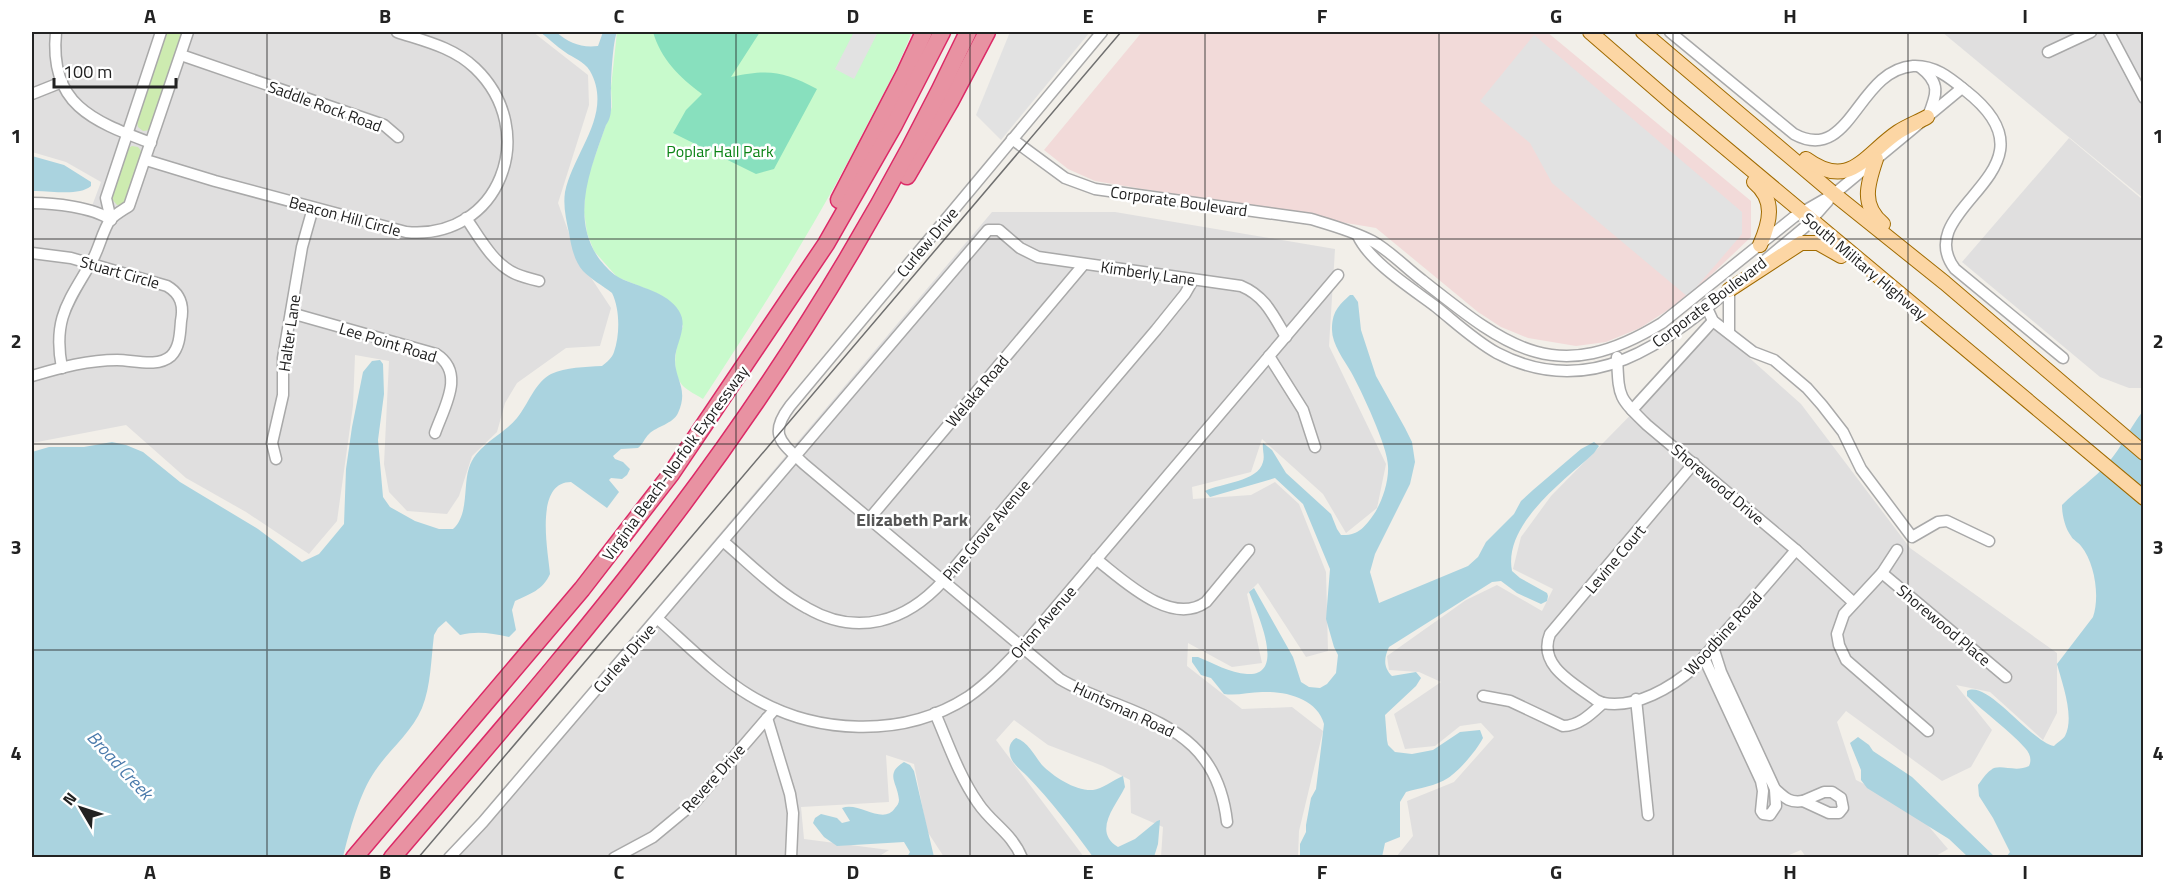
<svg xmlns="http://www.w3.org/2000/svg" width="2175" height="889" viewBox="0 0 2175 889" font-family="'Titillium Web',sans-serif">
	<rect width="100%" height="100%" fill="#f2efe9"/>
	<g fill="#e0dfdf">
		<polygon points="32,32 533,32 588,75 589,105 558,203 578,258 611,308 600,346 566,348 517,383 505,403 497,432 472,456 459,496 447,514 407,511 389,492 384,464 389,361 355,355 353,406 337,521 309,554 246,512 186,478 126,425 32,443 32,198 65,199 92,206 101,182 66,162 32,152"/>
		<polygon points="1942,32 2143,32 2143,198 2059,129"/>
		<polygon points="2069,138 2143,200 2143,388 2129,388 2100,377 1962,262"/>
		<polygon points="992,212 1115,212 1335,249 1329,346 1386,464 1377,508 1346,533 1323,494 1262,439 1251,472 1192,487 1193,499 1251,495 1275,482 1299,504 1326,572 1328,651 1306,657 1258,583 1247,594 1262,663 1232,667 1188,643 1187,666 1242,709 1292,707 1323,731 1299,831 1298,857 1161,857 1163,827 1131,813 1130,780 1103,766 1048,745 1014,720 996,740 1084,857 944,857 927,831 914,764 886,755 889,802 801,807 804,839 889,850 878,857 445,858"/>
		<polygon points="1716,328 1801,404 1910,548 2057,653 2057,713 2043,740 1990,692 1956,685 1992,730 1971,767 1942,781 1846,711 1837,722 1856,780 1913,808 1948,849 1934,857 1806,857 1801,850 1782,858 1396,857 1413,836 1407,801 1454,782 1494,737 1481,723 1460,726 1435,746 1405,749 1394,714 1441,682 1419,672 1389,670 1387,656 1466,600 1497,585 1542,611 1553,589 1513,569 1521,537 1551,496"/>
	</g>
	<polygon fill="#f2dad9" points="1142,32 1547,32 1751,201 1751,237 1688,297 1640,328 1606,342 1576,346 1528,338 1501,327 1478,312 1376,228 1095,181 1068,169 1044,150"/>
	<g fill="#cdebb0">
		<polygon points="166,32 185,32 151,130 143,131 138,127 137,122"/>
		<polygon points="132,146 138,147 142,152 127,201 123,205 117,205 111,198 127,149"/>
	</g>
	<path fill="#c8facc" d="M617,32H912C900,63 884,93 868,123C820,219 762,309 703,399C697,395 688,391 683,386C669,371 677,342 683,326L661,295L617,277L594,251L587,233L584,212L586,182L612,107L611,87Z"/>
	<path fill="#88e0be" d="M653,32H760L731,77C769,69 783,71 817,89L774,169L756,174L673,133L686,110L702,94C679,77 661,59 653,32Z"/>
	<g fill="#e2e2e2">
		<polygon points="854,32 878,32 854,79 835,69"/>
		<polygon points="1010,32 1090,32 1001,140 976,115"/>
		<polygon points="1534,35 1742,212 1742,234 1688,297 1552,183 1530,143 1480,101"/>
	</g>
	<g fill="#aad3df">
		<path d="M540,32H556C569,43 581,48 598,46L603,32H617C613,41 611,76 611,88C610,101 614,114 606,125C591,168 569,218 600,260C605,266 613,275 620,278C638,287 668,292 679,311C689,327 675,344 675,360C675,380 689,389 678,413C673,424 657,426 649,434C644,439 643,444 638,448L621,449L613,456L615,459L623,462L630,469L627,475L622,479L611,478L609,480L619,492L607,508L571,482C534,482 548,551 550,574C543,590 530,594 515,601L512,610L516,630L509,637C491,633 477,631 460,635L446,621L438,628L434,635C431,659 431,686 422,708C412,732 389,750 375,771C360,792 349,832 343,857H32V452L49,447H84L112,442L126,445L143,452L180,482L258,529L302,562L319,554L344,524L346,469L352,427L363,372L372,361L380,360L383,364L384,394L378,440L383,497L390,507L415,521L439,529H453C469,515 463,486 469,468C477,444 502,436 517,418C528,405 535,382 551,374C566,367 585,367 602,366C607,362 612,358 614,352C620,335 620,309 612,293C603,286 591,279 583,271C574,261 571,245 569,233C566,219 563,206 565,192C573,152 614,114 590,71C584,61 573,58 565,52C556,46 548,38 540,32Z"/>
		<path d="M32,156L64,165L91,182V186C78,197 49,190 32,191Z"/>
		<path d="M1350,295H1353L1358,302L1361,330L1376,376L1405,428L1412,442L1415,462L1410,484L1375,554L1370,572L1379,603L1468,566L1478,557L1486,542L1514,514L1521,501L1533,490L1581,449L1594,442L1599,446L1594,453C1564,481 1503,524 1512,571L1520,578L1547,593L1548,596L1547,601L1541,604L1517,593L1501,581L1492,582L1389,647C1384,658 1383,667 1392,676L1416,672L1421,678L1416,686L1385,715L1387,740L1388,745L1395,752L1412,754L1433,750L1460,732L1480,730L1483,738C1477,750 1459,771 1448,778C1436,786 1419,788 1406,792L1400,802V837L1385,843L1382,857H1300V844L1306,832V825L1311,798L1316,789L1324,724C1317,698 1285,691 1262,692C1249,692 1237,696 1224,694L1211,678L1201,675L1192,662V657H1198C1213,663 1230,673 1247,674C1288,677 1256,610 1249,592L1254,588L1293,657L1301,682L1309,687L1320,688L1327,684L1336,673L1338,655L1334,647L1326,619L1330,569L1303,504L1275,478L1210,497L1205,491C1221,483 1258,482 1263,462C1265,456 1262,449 1263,443L1272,450L1286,473L1331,514L1337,529L1341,535C1358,536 1365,527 1374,514C1382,502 1389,481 1388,466C1388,447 1361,390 1351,372C1344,360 1332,344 1332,330C1332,312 1338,306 1350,295Z"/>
		<path d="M2143,411V857H2006L2010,852L1993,818L1979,796L1978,785C1982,780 1986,773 1991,770C1999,763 2015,773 2029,766C2032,760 2030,753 2025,748C2008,729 1986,714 1967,696V691C1987,679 2031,742 2054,746C2057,743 2063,739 2065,736C2075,717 2062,683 2057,664L2093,617C2100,597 2095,563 2081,546C2078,542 2073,540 2071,536C2065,528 2062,515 2062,505C2077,490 2094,479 2108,463C2122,447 2130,427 2143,411Z"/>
		<polygon points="1858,737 1869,745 1873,751 1912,777 1995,857 1968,857 1949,839 1867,788 1861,780 1861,770 1850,743"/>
		<path d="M1016,738C1028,742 1034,755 1042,765C1054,777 1075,791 1093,790C1102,789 1113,780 1123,776L1125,787C1116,806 1092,831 1118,847L1135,839L1157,821L1160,820L1158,844L1154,857H1093C1072,828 1052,802 1027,776C1021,770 1011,763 1010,754C1008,747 1011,741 1016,738Z"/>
		<path d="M904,762L910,765L914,771L934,857H907L910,852L904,842L837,846L824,837L813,823L815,818L821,814L837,818L842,823L850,821L842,808C859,801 883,826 895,808C897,806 899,803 899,800C898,783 884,774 904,762Z"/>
	</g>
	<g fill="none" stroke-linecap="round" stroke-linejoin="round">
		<defs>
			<g id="minor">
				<path d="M56,32C49,105 93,121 151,143"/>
				<path d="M1102,32L790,406C768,435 781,442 804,464L1060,679C1078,690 1098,697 1119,705C1180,729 1219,752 1227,822"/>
				<path d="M1670,32L1794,134C1851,165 1857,70 1913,66C1935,65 1950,78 1966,91C2068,171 1907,207 1955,269L2063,358"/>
				<polyline points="2109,32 2144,98"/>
				<polyline points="2048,52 2091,32"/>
				<polyline points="181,55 384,125 398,137"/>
				<path d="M1920,67C1941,83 1937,94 1928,116"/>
				<polyline points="32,94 62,82"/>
				<path d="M1012,139L1065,178L1095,189L1311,219C1331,225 1353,231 1372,241C1389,250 1406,268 1422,280C1508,348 1556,388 1662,323L1794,217L1834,194L1962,88"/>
				<path d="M146,160L215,181L406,232C500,241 541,131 475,68C453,47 424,41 397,32"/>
				<path d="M32,203C53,203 93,207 111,220"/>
				<path d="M466,218C479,237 494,265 516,274C523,277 531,279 539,281"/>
				<polyline points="111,220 106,198 161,32"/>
				<path d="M1358,236C1370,262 1411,288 1435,306C1455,322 1475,341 1497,353C1591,402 1665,343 1735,285"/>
				<path d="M32,253L71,258L167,286C181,294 184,306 181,321C180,333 180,347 171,356C157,368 134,360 117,360C87,360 60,368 32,376"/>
				<polyline points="1763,262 1805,227 1828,201"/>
				<polyline points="1707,304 1707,308 1713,321 1753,352 1774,360 1807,388 1822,405 1843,432 1861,469 1912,537 1938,522 1947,521 1989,541"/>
				<path d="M291,313L436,354C466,373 444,407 435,433"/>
				<polyline points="1729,333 1729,290"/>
				<polyline points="1269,356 1303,410 1315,447"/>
				<path d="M1617,357C1619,397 1617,396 1647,425L1796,550L1853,602"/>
				<path d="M62,368C52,317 70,300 93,259C99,248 103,230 110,220C114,215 123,210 129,206L188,32"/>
				<polyline points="1632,410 1713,321"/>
				<polyline points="276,459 272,443 283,395 283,358 302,247 313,208"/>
				<polyline points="870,518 1084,264"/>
				<path d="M724,542C750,564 777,592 807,608C857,637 906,622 943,581L1156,330L1185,294L1193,280"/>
				<polyline points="1897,550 1882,573 1844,614 1837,634 1839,645 1846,660 1928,731"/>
				<path d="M1096,559C1123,580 1171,627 1206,602L1249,550"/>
				<polyline points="1882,573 2006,677"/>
				<path d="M658,619C685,643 719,677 749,695C814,735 903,739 968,697C988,683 1005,665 1022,647L1338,275"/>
				<polyline points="1704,658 1761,781 1763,791 1761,811 1763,814 1770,815 1776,806 1775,789 1721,672 1713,647"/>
				<path d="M1483,696L1510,701L1563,726C1579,726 1591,714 1603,703C1636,709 1672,687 1695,667L1796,550"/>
				<polyline points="1636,699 1648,815"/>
				<path d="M1603,703L1596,700C1575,684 1537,666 1550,634L1694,463"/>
				<path d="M935,713C948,743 959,776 978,803C992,824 1012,833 1022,858"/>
				<polyline points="767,718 790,794 793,813 791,858"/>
				<path d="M1775,789C1785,798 1789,803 1803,801"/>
				<polygon points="1824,792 1832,792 1841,798 1843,808 1839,813 1829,813 1803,801"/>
				<path d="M449,858L483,822L988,230H999L1020,248L1038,257L1241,286C1265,296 1273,315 1286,337"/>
				<polyline points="614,858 653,837 694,803 775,709"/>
			</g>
			<g id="major">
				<polyline points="1590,32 1673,104 2144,498"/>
				<polyline points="1643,32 1834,194 1945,283 2144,453"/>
				<path d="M1806,159C1850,191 1864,155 1898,132C1907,126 1918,122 1927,117"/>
				<path d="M1876,159C1868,183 1860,205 1883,224"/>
				<path d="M1754,182C1776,200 1770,222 1760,245"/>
				<polyline points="1729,290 1801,243 1818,243 1841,256"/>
			</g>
			<g id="highway">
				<polyline points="907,176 950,102 987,32"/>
				<polyline points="839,200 904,75 924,32"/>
				<polyline points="354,858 582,589 671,474 826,244 894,125 942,32"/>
				<path d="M392,858C483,751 576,645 661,533C780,378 885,208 968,32"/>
			</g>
		</defs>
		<use href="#minor" stroke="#a9a9a9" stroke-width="13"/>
		<use href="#major" stroke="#a06b00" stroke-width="16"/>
		<use href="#highway" stroke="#dc2a67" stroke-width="19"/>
		<use href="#minor" stroke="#fff" stroke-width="10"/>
		<use href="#major" stroke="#fcd6a4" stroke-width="14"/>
		<use href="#highway" stroke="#e892a2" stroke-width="16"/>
		<polyline stroke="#707070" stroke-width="1.5" points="418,858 1121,32"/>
	</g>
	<path fill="none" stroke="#222" stroke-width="1.5" stroke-opacity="0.55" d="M267,32V858M502,32V858M736,32V858M970,32V858M1205,32V858M1439,32V858M1673,32V858M1908,32V858M32,239H2144M32,444H2144M32,650H2144"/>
	<g text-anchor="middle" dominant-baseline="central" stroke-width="5" stroke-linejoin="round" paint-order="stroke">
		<g font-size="16" fill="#222" stroke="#fff">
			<text transform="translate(325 106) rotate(20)">Saddle Rock Road</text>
			<text transform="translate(1179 201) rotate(8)">Corporate Boulevard</text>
			<text transform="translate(345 216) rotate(15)">Beacon Hill Circle</text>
			<text transform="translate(927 242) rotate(-50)">Curlew Drive</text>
			<text transform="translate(1865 266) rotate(40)">South Military Highway</text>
			<text transform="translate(120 272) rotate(16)">Stuart Circle</text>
			<text transform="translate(1148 273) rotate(8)">Kimberly Lane</text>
			<text transform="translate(1709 302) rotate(-37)">Corporate Boulevard</text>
			<text transform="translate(289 333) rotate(-82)">Halter Lane</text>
			<text transform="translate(388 342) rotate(17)">Lee Point Road</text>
			<text transform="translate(977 391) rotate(-50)">Welaka Road</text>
			<text transform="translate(675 463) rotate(-54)">Virginia Beach-Norfolk Expressway</text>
			<text transform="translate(1718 484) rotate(40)">Shorewood Drive</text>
			<text transform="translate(986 530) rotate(-50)">Pine Grove Avenue</text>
			<text transform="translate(1615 559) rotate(-50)">Levine Court</text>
			<text transform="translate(1043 622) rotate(-49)">Orion Avenue</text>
			<text transform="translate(1944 625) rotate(40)">Shorewood Place</text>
			<text transform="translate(1723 633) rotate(-48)">Woodbine Road</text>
			<text transform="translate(624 658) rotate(-49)">Curlew Drive</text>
			<text transform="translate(1124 709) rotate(25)">Huntsman Road</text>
			<text transform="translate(713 778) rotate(-48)">Revere Drive</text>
		</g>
		<g font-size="16" fill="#0c8416" stroke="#fff">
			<text x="720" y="151">Poplar Hall Park</text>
		</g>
		<g font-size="18" font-weight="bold" fill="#555" stroke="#fff">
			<text x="912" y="519">Elizabeth Park</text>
		</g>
		<g font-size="18" font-style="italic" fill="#4a7aab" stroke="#fff">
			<text transform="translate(120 765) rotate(47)">Broad Creek</text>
		</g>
	</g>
	<rect width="2175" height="889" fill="none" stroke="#ffffff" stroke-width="66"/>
	<g transform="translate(81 808) rotate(309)" stroke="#ffffff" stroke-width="4.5" paint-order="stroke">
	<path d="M0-4.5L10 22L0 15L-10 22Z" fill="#222222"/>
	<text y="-9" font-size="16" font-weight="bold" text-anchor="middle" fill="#222222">N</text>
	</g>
	<path d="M54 78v9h122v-9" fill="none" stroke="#222222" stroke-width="3"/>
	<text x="63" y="78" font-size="18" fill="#222222" stroke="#ffffff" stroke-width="4.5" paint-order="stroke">100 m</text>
	<rect x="33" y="33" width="2109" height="823" fill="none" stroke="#222" stroke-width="2"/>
	<g font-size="20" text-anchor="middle" font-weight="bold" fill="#222">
		<text x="150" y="23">A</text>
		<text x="385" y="23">B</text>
		<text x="619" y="23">C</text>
		<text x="853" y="23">D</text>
		<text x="1088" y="23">E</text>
		<text x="1322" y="23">F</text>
		<text x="1556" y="23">G</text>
		<text x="1790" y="23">H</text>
		<text x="2025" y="23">I</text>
		<text x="16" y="143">1</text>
		<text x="2158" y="143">1</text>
		<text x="16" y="348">2</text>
		<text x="2158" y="348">2</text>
		<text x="16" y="554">3</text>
		<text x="2158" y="554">3</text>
		<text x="16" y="760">4</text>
		<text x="2158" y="760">4</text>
		<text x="150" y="879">A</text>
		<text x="385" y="879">B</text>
		<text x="619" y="879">C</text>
		<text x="853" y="879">D</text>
		<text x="1088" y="879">E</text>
		<text x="1322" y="879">F</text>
		<text x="1556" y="879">G</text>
		<text x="1790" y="879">H</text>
		<text x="2025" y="879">I</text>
	</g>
</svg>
